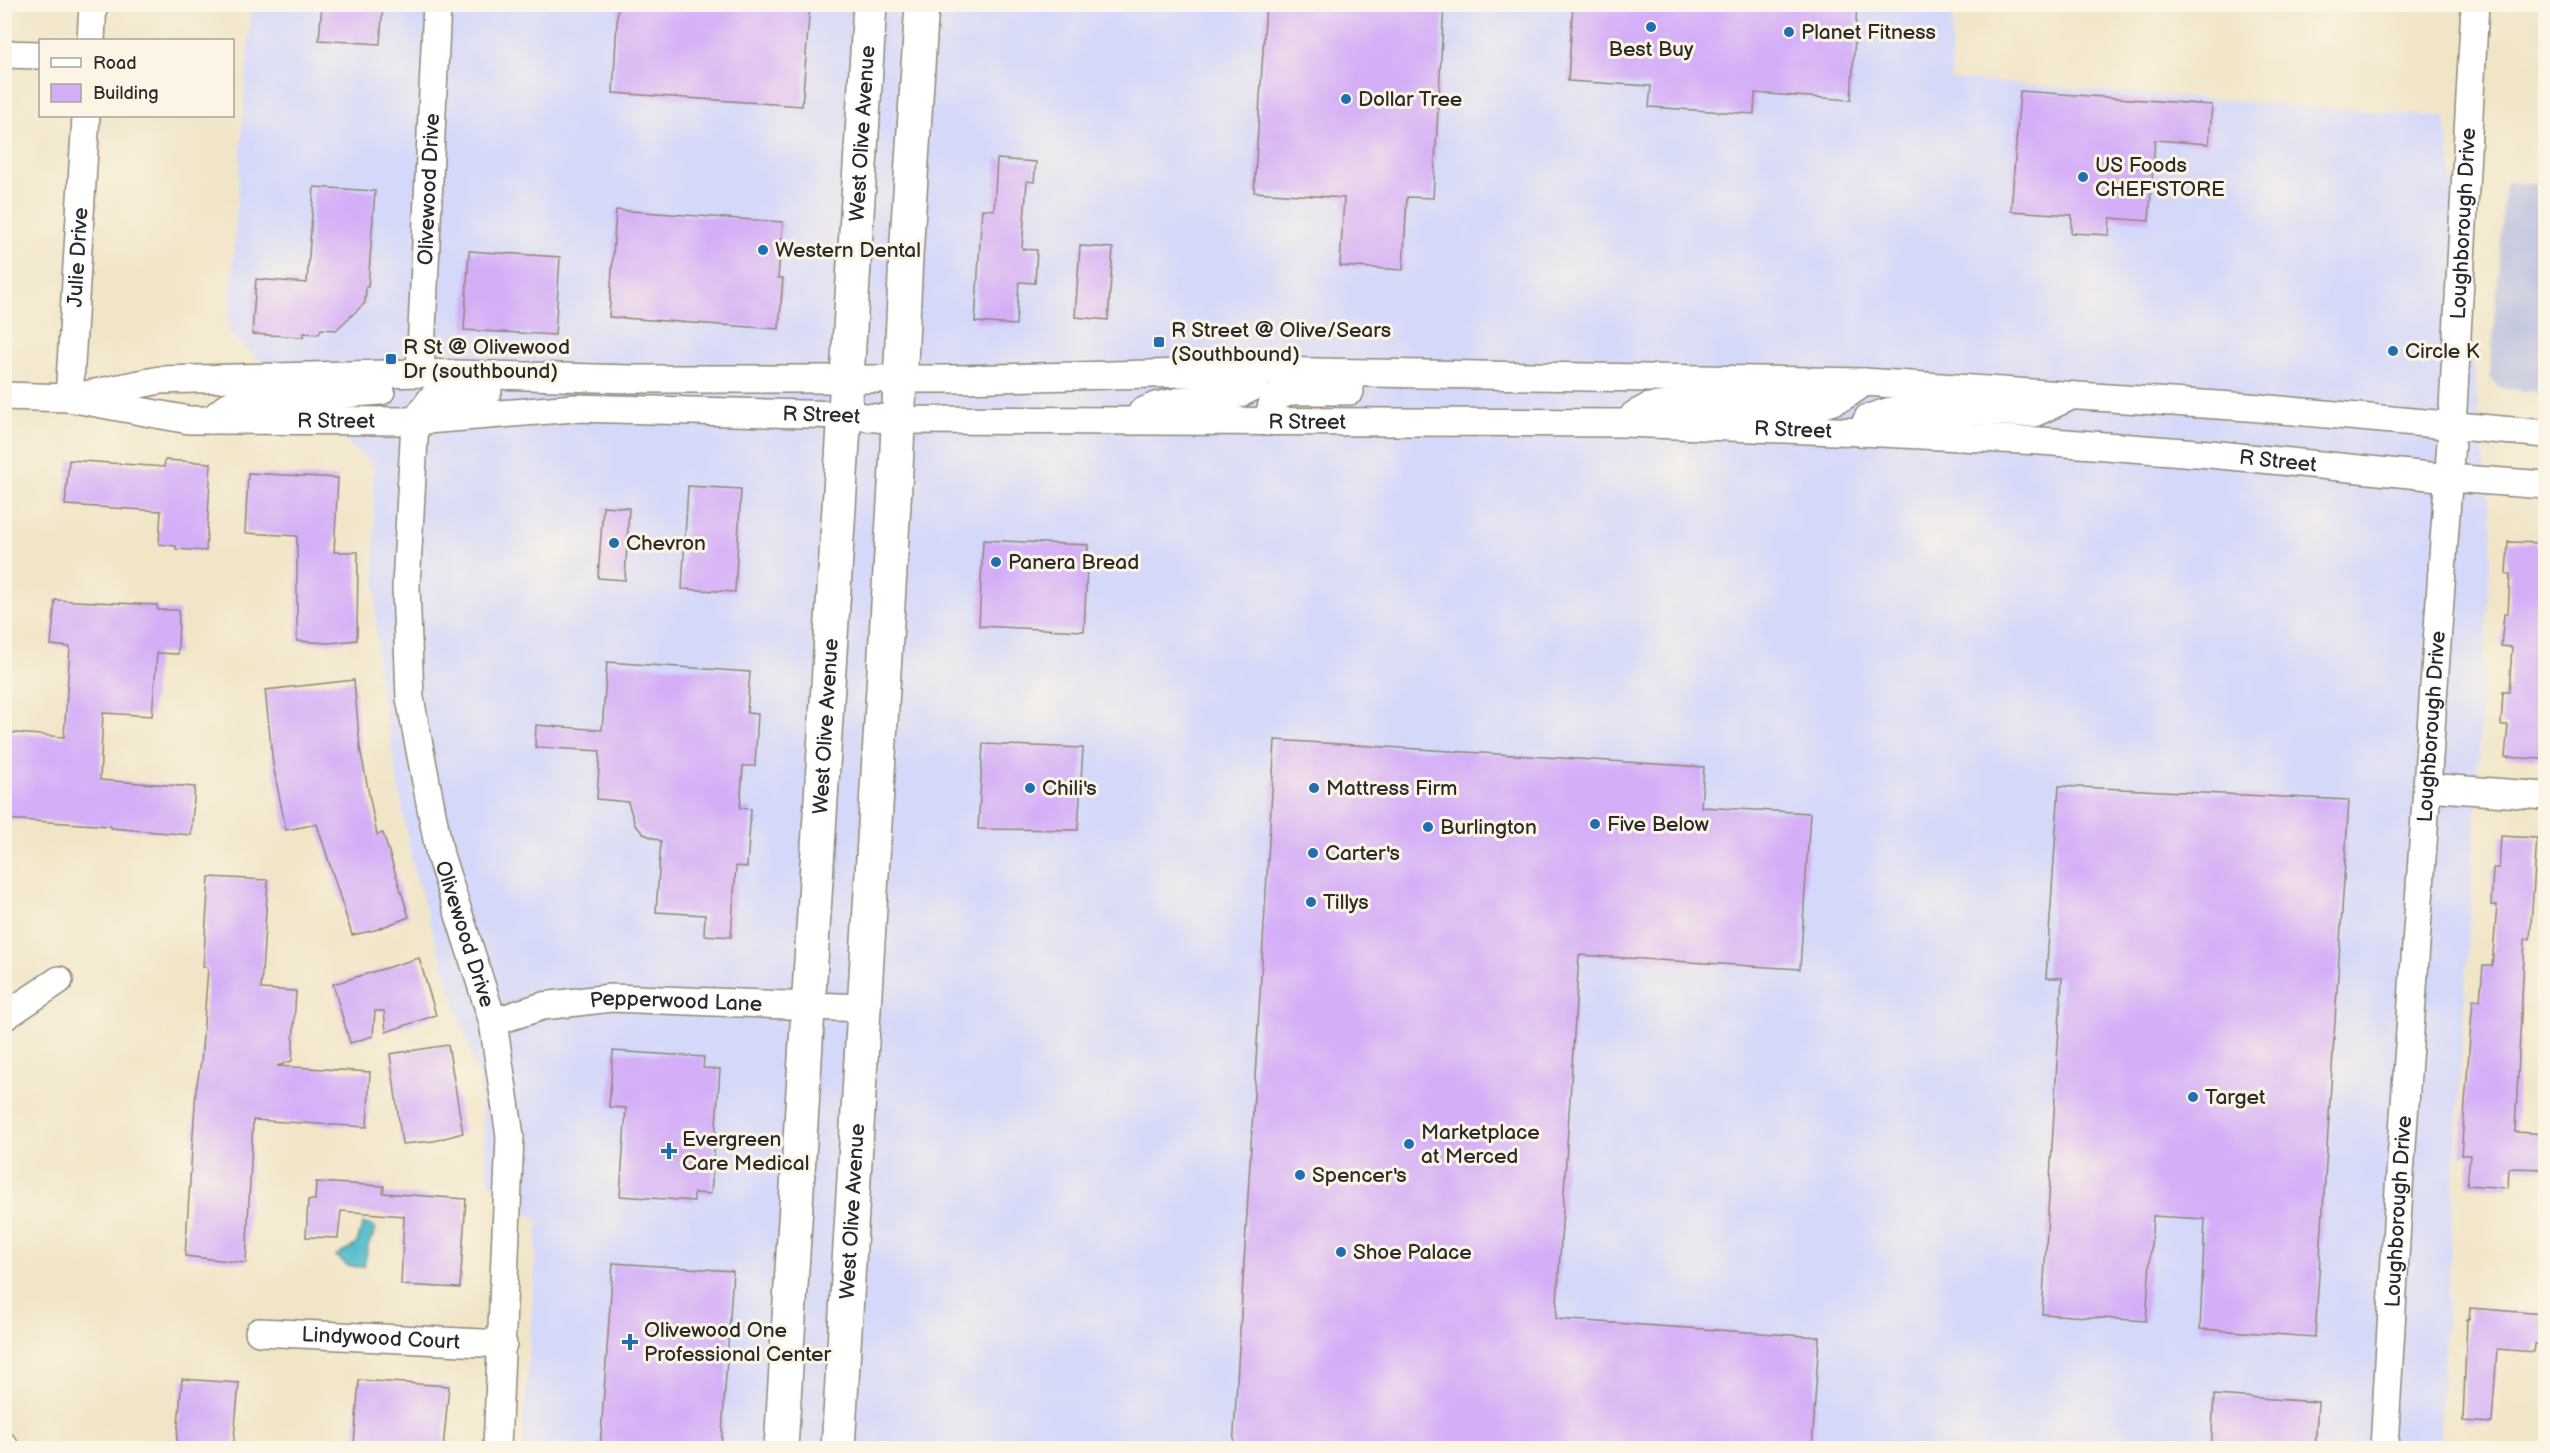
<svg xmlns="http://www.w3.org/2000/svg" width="2550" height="1453" viewBox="0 0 2550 1453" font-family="'Balsamiq Sans',sans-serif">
	<rect width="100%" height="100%" fill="#fcf5e5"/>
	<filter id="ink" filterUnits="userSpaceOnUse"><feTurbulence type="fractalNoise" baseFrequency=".0167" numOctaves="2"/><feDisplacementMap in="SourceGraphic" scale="12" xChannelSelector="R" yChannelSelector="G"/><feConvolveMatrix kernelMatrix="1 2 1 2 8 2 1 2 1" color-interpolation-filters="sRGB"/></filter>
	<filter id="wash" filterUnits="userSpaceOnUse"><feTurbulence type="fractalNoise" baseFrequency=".008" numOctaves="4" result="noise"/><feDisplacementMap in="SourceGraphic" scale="24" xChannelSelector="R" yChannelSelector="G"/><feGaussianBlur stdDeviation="1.35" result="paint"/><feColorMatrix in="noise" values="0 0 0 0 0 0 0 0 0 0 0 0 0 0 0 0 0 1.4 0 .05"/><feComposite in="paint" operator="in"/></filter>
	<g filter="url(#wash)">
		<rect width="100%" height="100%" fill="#f1e5c8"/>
		<polygon fill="#d4d8f9" points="251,5 1953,5 1951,79 2445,117 2492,528 2439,1448 522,1448 538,1220 488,1181 479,1079 413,868 377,666 373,466 228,331"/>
		<polygon fill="#bdc3de" points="2505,182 2545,185 2545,393 2499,388 2490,377"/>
		<polygon fill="#50bcca" stroke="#3e747a" stroke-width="1.5" points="363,1224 371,1225 376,1230 368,1245 364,1267 348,1266 336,1256 356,1245"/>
		<g id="blocks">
			<g fill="#d4aff7">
				<polygon points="322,4 383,4 380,44 319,40"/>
				<polygon points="618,4 810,4 802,106 613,93"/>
				<polygon points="1266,4 1444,4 1433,198 1407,197 1403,270 1340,266 1344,198 1254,192"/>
				<polygon points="1573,4 1857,4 1851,100 1755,93 1754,114 1649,107 1651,86 1568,81"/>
				<polygon points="2020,91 2212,105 2209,144 2155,140 2149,221 2110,218 2109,235 2071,233 2072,215 2011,211"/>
				<polygon points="997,159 1036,162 1034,182 1027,181 1022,249 1037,250 1035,283 1019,282 1016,325 975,322 982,209 994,210"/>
				<polygon points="314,187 375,191 368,287 366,287 365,303 336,330 321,329 319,334 304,333 303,337 252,334 256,279 307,283"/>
				<polygon points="616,210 783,222 778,278 783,278 779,329 609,317"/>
				<polygon points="1080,246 1113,248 1108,320 1075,317"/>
				<polygon points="469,251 560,257 555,335 464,330"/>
				<polygon points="69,460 164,467 165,460 211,463 206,551 176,549 176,546 159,544 161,511 65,505"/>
				<polygon points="248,473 338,478 334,552 358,552 357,640 329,643 297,641 297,536 245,533"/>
				<polygon points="688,486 741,489 735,592 682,589"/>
				<polygon points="603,506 629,508 625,580 598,578"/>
				<polygon points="983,540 1088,545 1084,631 979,626"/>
				<polygon points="2508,542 2546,543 2546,576 2541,615 2546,615 2546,694 2542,759 2505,757 2508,725 2501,725 2503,692 2509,692 2512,647 2501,646 2504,614 2508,614 2510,574 2506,574"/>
				<polygon points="55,600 157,605 158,610 179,610 178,654 157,653 152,716 103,713 100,780 195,787 191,835 111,828 111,826 4,819 4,732 64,737 70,647 51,645"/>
				<polygon points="607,662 750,672 747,713 758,714 755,766 743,766 740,808 751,809 747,867 736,866 731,937 704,935 705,915 656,912 661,841 644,834 635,825 628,802 597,799 600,751 535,747 536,725 602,730"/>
				<polygon points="354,680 360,748 377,835 383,833 409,917 375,930 352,935 317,824 286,830 273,765 265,690"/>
				<polygon points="1275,740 1704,767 1701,807 1810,813 1800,969 1579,955 1556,1319 1819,1337 1812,1449 1233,1449"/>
				<polygon points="983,744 1083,748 1078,830 978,829"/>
				<polygon points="2059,786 2349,800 2315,1337 2200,1329 2205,1219 2153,1216 2146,1321 2042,1314 2062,978 2046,978"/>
				<polygon points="2501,836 2537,838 2530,939 2525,939 2515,1132 2546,1134 2546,1169 2509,1168 2508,1188 2467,1185 2470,1155 2461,1155 2473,999 2480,1000 2483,966 2492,966 2497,905 2491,905 2493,868 2499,868"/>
				<polygon points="209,877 268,880 261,989 296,991 292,1061 277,1066 370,1072 367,1127 253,1120 246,1263 185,1256 196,1089 201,1062 208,968 203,967"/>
				<polygon points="419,958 436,1015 386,1032 384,1011 375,1011 373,1036 350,1043 333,984"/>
				<polygon points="448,1045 463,1133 434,1141 402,1144 390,1054"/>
				<polygon points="613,1051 704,1057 703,1068 720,1069 711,1194 694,1193 694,1201 620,1196 626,1108 609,1107"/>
				<polygon points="316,1182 384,1186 383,1193 466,1199 460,1288 401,1285 404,1216 341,1211 338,1238 306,1237 308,1200 315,1200"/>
				<polygon points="613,1263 733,1271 721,1449 600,1449"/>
				<polygon points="2470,1308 2544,1314 2546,1317 2546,1345 2535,1344 2534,1352 2497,1349 2492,1423 2463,1421 2467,1319 2469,1319"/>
				<polygon points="182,1379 239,1383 233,1449 176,1449"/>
				<polygon points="359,1380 449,1386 443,1449 354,1444"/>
				<polygon points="2214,1395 2318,1402 2315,1449 2211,1449"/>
			</g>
		</g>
	</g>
	<g filter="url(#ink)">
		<use href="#blocks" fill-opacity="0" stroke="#8e887a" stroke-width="1.5"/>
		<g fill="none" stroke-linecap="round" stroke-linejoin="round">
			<defs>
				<g id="minor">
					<polyline points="91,40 93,4"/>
					<polyline points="4,54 40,55"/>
					<path id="s1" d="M420,373L437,4"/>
					<polyline points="85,395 160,380 420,373 630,379 960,379 1261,371 1864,382 2248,407 2546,434"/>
					<path id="s2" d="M4,396L69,398L189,420H211L415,421L574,408L844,415L898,420L1624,423L1861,432L2040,441L2210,454L2449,478L2546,485"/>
					<path id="s3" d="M69,398L86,116"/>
					<polyline points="1142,412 1156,406 1181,401 1239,394 1253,387 1261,371"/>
					<path d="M1634,415L1649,407L1671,405L1815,406C1835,402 1848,395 1864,382"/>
					<polyline points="211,420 228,406 250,397 329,395 381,391"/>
					<path id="s4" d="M415,421L406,586L410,698L440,855L493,1022L510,1136L497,1448"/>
					<polyline points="415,421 432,398 452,393 488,391"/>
					<polyline points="1267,422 1274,398 1291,391 1350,391"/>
					<polyline points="1861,432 1868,418 1891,411 1913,409 2034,413 2067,398"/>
					<polyline points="2427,787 2546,796"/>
					<polyline points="4,1017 59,980"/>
					<path id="s5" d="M493,1022L543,1006L611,998L863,1008"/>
					<path id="s6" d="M259,1332L503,1344"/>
					<polyline points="4,1446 5,1448"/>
					<path id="s7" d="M2384,1448L2399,1189L2452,427L2475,4"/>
				</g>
				<g id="major">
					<path id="s8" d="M781,1448L870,4"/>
					<path id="s9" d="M838,1448L896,469L906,256L922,4"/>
				</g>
			</defs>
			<use href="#minor" stroke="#8e887a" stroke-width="30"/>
			<use href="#major" stroke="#8e887a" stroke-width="36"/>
			<use href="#minor" stroke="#fff" stroke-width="27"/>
			<use href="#major" stroke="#fff" stroke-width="33"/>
		</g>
	</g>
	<g fill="#1f6fb2" stroke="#fcf5e5" stroke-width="2">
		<circle cx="1651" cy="27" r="6"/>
		<circle cx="1789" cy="32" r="6"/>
		<circle cx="1346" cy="99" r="6"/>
		<circle cx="2083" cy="177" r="6"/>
		<circle cx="763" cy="250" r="6"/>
		<rect x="1153" y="336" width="12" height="12" rx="3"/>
		<circle cx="2393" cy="351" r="6"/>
		<rect x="385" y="353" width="12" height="12" rx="3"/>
		<circle cx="614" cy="543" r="6"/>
		<circle cx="996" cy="562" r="6"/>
		<circle cx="1030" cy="788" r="6"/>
		<circle cx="1314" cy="788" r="6"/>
		<circle cx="1595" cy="824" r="6"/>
		<circle cx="1428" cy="827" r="6"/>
		<circle cx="1313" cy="853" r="6"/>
		<circle cx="1311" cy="902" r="6"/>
		<circle cx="2193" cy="1097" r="6"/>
		<circle cx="1409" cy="1144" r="6"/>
		<path d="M666 1142h6v6h6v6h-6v6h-6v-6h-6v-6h6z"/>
		<circle cx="1300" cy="1175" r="6"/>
		<circle cx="1341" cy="1252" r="6"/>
		<path d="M627 1333h6v6h6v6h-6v6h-6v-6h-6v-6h6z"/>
	</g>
	<g text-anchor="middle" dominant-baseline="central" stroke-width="6" stroke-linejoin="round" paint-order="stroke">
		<g font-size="21" fill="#2b2b2b" stroke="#fcf5e5" text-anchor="start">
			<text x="1801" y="32">Planet Fitness</text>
			<text x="1651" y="49" text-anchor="middle">Best Buy</text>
			<text x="1358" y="99">Dollar Tree</text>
			<text x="2095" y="165">US Foods<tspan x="2095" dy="24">CHEF'STORE</tspan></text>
			<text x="775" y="250">Western Dental</text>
			<text x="1171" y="330">R Street @ Olive/Sears<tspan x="1171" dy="24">(Southbound)</tspan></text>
			<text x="403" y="347">R St @ Olivewood<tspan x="403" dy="24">Dr (southbound)</tspan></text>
			<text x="2405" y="351">Circle K</text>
			<text x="626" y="543">Chevron</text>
			<text x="1008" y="562">Panera Bread</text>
			<text x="1042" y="788">Chili's</text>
			<text x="1326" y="788">Mattress Firm</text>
			<text x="1607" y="824">Five Below</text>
			<text x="1440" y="827">Burlington</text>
			<text x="1325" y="853">Carter's</text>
			<text x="1323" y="902">Tillys</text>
			<text x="2205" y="1097">Target</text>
			<text x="1421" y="1132">Marketplace<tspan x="1421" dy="24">at Merced</tspan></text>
			<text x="682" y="1139">Evergreen<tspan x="682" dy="24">Care Medical</tspan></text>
			<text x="1312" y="1175">Spencer's</text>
			<text x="1353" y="1252">Shoe Palace</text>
			<text x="644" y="1330">Olivewood One<tspan x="644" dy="24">Professional Center</tspan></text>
		</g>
		<g font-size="21" fill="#2b2b2b" stroke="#fcf5e5">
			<text stroke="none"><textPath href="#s8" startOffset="1317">West Olive Avenue</textPath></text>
			<text stroke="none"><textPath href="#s1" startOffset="184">Olivewood Drive</textPath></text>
			<text stroke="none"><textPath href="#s7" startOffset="1227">Loughborough Drive</textPath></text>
			<text stroke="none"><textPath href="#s3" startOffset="141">Julie Drive</textPath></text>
			<text stroke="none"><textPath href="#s2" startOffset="820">R Street</textPath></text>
			<text stroke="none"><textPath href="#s2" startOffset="334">R Street</textPath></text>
			<text stroke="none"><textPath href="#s2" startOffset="1306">R Street</textPath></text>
			<text stroke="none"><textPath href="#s2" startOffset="1792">R Street</textPath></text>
			<text stroke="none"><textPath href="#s2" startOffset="2278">R Street</textPath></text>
			<text stroke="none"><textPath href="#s8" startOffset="723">West Olive Avenue</textPath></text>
			<text stroke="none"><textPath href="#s7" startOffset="723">Loughborough Drive</textPath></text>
			<text stroke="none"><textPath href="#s4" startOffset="520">Olivewood Drive</textPath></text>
			<text stroke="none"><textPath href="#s5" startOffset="186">Pepperwood Lane</textPath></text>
			<text stroke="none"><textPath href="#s7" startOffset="237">Loughborough Drive</textPath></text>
			<text stroke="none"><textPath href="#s9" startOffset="237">West Olive Avenue</textPath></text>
			<text stroke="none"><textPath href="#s6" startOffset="122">Lindywood Court</textPath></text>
		</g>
	</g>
	<rect width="2550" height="1453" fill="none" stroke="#fcf5e5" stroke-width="24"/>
	<rect x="39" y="39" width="195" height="78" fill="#fcf5e5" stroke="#a8a49b" stroke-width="1.5"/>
	<rect x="51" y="58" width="30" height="9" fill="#ffffff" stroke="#a8a49b" stroke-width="1.5"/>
	<text x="93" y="69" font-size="18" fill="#2b2b2b">Road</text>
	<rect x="51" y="84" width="30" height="18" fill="#d4aff7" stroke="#a8a49b" stroke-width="1.5"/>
	<text x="93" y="99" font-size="18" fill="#2b2b2b">Building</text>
</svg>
